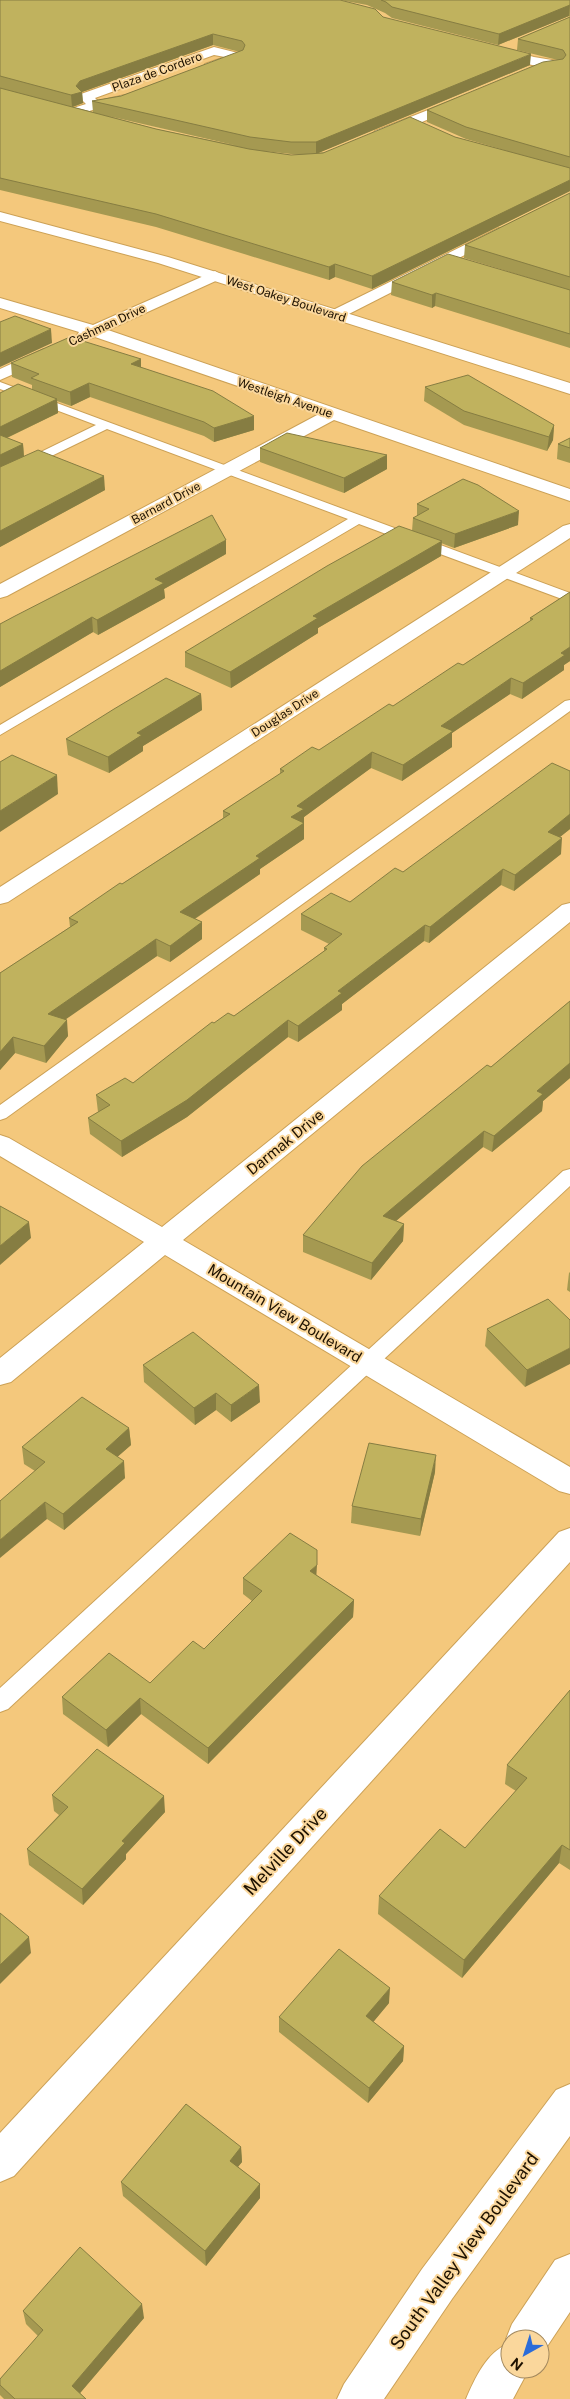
<svg xmlns="http://www.w3.org/2000/svg" width="570" height="2399" viewBox="0 0 570 2399" font-family="'Public Sans',sans-serif">
	<rect width="100%" height="100%" fill="#f4c87c"/>
	<g fill="none" stroke-linecap="round" stroke-linejoin="round">
		<defs>
			<g id="service">
				<polygon points="0,382 570,593 570,602 359,524 0,735 0,725 348,519 107,429 0,481 0,472 96,425 0,389"/>
				<polygon points="570,700 570,711 6,1118 0,1120 0,1105 565,701"/>
				<polygon points="570,1169 570,1186 8,1709 0,1712 0,1688 563,1171"/>
			</g>
			<g id="minor">
				<polygon points="495,46 534,57 570,63 570,71 532,65 491,53 489,50"/>
				<path d="M214,47L242,54L244,57L242,60L215,70H205L204,67L205,64L225,57L214,55L95,98L98,101C108,100 124,93 133,95L135,98C125,109 109,106 96,109C88,111 80,115 72,117L65,113L67,110L86,104L79,97L81,94Z"/>
				<polygon points="461,97 466,98 468,101 466,104 385,137 375,137 373,134 375,131"/>
				<polygon points="499,228 506,232 504,235 341,318 329,318 327,315 329,312"/>
				<polygon points="215,271 223,276 220,279 108,330 570,489 570,501 334,420 7,596 0,598 0,584 319,414 95,337 85,340 79,338 77,335 79,332 0,308 0,298 93,325"/>
				<polygon points="44,349 50,350 52,354 50,358 0,380 0,369"/>
				<polygon points="570,524 570,538 8,902 0,904 0,887 563,526"/>
				<polygon points="570,903 570,922 183,1240 570,1467 570,1494 559,1491 165,1255 11,1382 0,1385 0,1358 144,1242 0,1156 0,1135 9,1138 162,1227 562,905"/>
				<polygon points="570,1528 570,1562 14,2176 0,2182 0,2133 559,1532"/>
			</g>
			<polygon id="secondary" points="0,212 168,257 570,383 570,394 158,263 0,221"/>
			<g id="primary">
				<polygon points="570,2084 570,2136 452,2299 384,2399 337,2399 344,2384 422,2269 556,2090"/>
				<path d="M570,2254V2312L542,2354L540,2355V2339H510V2369H529L513,2399H466C475,2378 487,2352 508,2344L506,2339L512,2324L555,2260Z"/>
			</g>
		</defs>
		<use href="#service" stroke="#cca156" stroke-width="2"/>
		<use href="#minor" stroke="#cca156" stroke-width="2"/>
		<use href="#secondary" stroke="#cca156" stroke-width="2"/>
		<use href="#primary" stroke="#cca156" stroke-width="2"/>
		<use href="#service" fill="#fff" fill-rule="evenodd"/>
		<use href="#minor" fill="#fff" fill-rule="evenodd"/>
		<use href="#secondary" fill="#fff" fill-rule="evenodd"/>
		<use href="#primary" fill="#fff" fill-rule="evenodd"/>
	</g>
	<g fill="#a59951" fill-rule="evenodd">
		<path d="M0,0L383,17L530,65L318,153L455,137L511,152L466,139L427,122V110L558,60L517,50L518,39L570,17V191L372,289L335,277L329,280L156,227L0,190V88L40,98L0,88ZM213,45L240,52L121,96L92,101L93,112L73,107L83,103L82,92ZM108,116L182,133L238,146L156,129ZM264,151L291,154H301L291,155Z"/>
		<polygon points="340,0 570,0 570,17 569,16 498,45 392,18 385,13 367,5"/>
		<polygon points="570,193 570,348 435,306 432,308 391,295 392,282 549,284 464,258 465,245"/>
		<polygon points="141,359 141,367 254,430 214,442 204,436 90,397 71,406 57,401 58,413 7,438 23,444 24,456 105,490 0,547 0,393 32,390 32,385 12,377 11,363"/>
		<polygon points="425,387 554,425 553,440 547,451 464,425 424,401"/>
		<polygon points="570,438 570,463 557,459 558,444"/>
		<polygon points="260,448 387,469 344,493 260,462"/>
		<polygon points="417,504 518,525 454,548 441,543 441,556 318,628 318,633 231,688 185,667 185,652 412,531 413,518 417,516"/>
		<polygon points="226,554 164,589 165,598 98,635 93,632 0,687 0,624"/>
		<polygon points="570,592 570,661 564,665 564,670 522,699 510,694 452,733 452,747 402,781 371,768 304,817 304,839 260,869 260,874 195,919 202,922 202,939 170,962 157,956 65,1019 68,1036 46,1063 15,1053 0,1070 0,973 70,927 69,918 122,884 223,818 223,811 280,774 280,769 319,750 463,665 530,621 530,618"/>
		<polygon points="201,694 202,710 143,746 143,751 109,773 68,755 66,739"/>
		<polygon points="570,771 570,829 560,837 561,854 514,891 501,885 429,943 424,941 342,1004 342,1010 298,1042 288,1037 187,1117 122,1157 90,1134 88,1118 98,1112 96,1095 133,1083 214,1023 234,1016 324,951 324,948 329,944 301,930 301,914 350,902 403,872"/>
		<polygon points="570,1001 570,1078 543,1101 542,1111 492,1152 483,1147 396,1221 404,1224 403,1241 371,1280 303,1252 303,1235 491,1067"/>
		<polygon points="570,1272 570,1292 567,1290 569,1273"/>
		<polygon points="548,1299 525,1387 485,1346 487,1329"/>
		<polygon points="143,1365 260,1402 231,1422 216,1410 195,1425 144,1382"/>
		<polygon points="129,1428 131,1445 117,1457 125,1478 64,1530 47,1519 35,1471 24,1464 22,1447"/>
		<polygon points="435,1472 420,1536 351,1523 352,1506"/>
		<polygon points="316,1575 354,1600 353,1617 208,1764 141,1714 108,1747 63,1714 62,1697 150,1683 204,1649 252,1601 243,1594 243,1578"/>
		<polygon points="570,1690 570,1870 559,1863 462,1978 378,1914 379,1896 465,1848 516,1791 505,1784 507,1765"/>
		<polygon points="52,1795 165,1812 126,1854 126,1859 83,1905 29,1865 27,1849 59,1815 54,1811"/>
		<polygon points="389,2003 373,2022 404,2046 403,2061 368,2103 279,2032 279,2017"/>
		<polygon points="241,2147 242,2162 238,2167 260,2184 260,2198 206,2266 123,2196 121,2182"/>
		<polygon points="23,2311 144,2318 80,2393 86,2399 4,2399 0,2395 0,2379 38,2336 26,2324"/>
	</g>
	<g fill="#867d42">
		<polygon points="570,5 569,16 498,45 499,34"/>
		<polygon points="213,34 213,45 82,92 83,103 72,107 71,95 80,81"/>
		<polygon points="531,54 530,65 316,154 316,142"/>
		<polygon points="570,180 570,191 372,289 372,276"/>
		<polygon points="335,264 335,277 329,280 329,267"/>
		<polygon points="436,293 435,306 432,308 432,295"/>
		<polygon points="51,329 52,343 0,367 0,353"/>
		<polygon points="141,359 141,373 131,364"/>
		<polygon points="89,383 90,397 71,406 70,392"/>
		<polygon points="57,399 58,413 0,441 0,427"/>
		<polygon points="254,416 254,430 214,442 214,428"/>
		<polygon points="554,425 553,440 547,451 549,437"/>
		<polygon points="23,444 24,458 0,470 0,455"/>
		<polygon points="387,455 387,469 344,493 344,478"/>
		<polygon points="104,476 105,490 0,547 0,531"/>
		<polygon points="519,511 518,525 454,548 455,534"/>
		<polygon points="226,540 226,554 164,589 165,598 98,635 97,620 155,579"/>
		<polygon points="442,541 441,556 318,628 318,633 231,688 230,672 313,616"/>
		<polygon points="92,617 93,632 0,687 0,671"/>
		<polygon points="570,647 570,661 564,665 564,670 522,699 523,683 561,653"/>
		<polygon points="511,678 510,694 452,733 452,747 402,781 403,765 441,726"/>
		<polygon points="201,694 202,710 143,746 143,751 109,773 108,757 137,733"/>
		<polygon points="372,752 371,768 304,817 304,839 260,869 260,874 181,928 180,912 256,856 291,817 297,806"/>
		<polygon points="57,775 58,794 0,832 0,811"/>
		<polygon points="570,814 570,829 546,848 548,832"/>
		<polygon points="562,838 561,854 514,891 515,875"/>
		<polygon points="503,869 501,885 429,943 430,927"/>
		<polygon points="202,922 202,939 170,962 170,946"/>
		<polygon points="425,925 424,941 342,1004 342,1010 298,1042 298,1026 338,991"/>
		<polygon points="156,939 157,956 49,1031 48,1014"/>
		<polygon points="67,1020 68,1036 46,1063 44,1046"/>
		<polygon points="288,1020 288,1037 187,1117 122,1157 121,1141"/>
		<polygon points="13,1037 15,1053 0,1070 0,1052"/>
		<polygon points="570,1063 570,1078 543,1101 542,1111 492,1152 494,1136 537,1091"/>
		<polygon points="484,1131 483,1147 383,1232 383,1216"/>
		<polygon points="29,1222 31,1238 0,1265 0,1246"/>
		<polygon points="404,1224 403,1241 371,1280 372,1263"/>
		<polygon points="570,1348 570,1364 525,1387 527,1370"/>
		<polygon points="259,1385 260,1402 231,1422 231,1405"/>
		<polygon points="216,1393 216,1410 195,1425 194,1408"/>
		<polygon points="129,1428 131,1445 107,1466 106,1449"/>
		<polygon points="436,1455 435,1472 420,1536 421,1519"/>
		<polygon points="124,1461 125,1478 64,1530 63,1514"/>
		<polygon points="45,1502 47,1519 0,1558 0,1540"/>
		<polygon points="317,1565 316,1581 310,1571"/>
		<polygon points="354,1600 353,1617 208,1764 208,1748"/>
		<polygon points="140,1698 141,1714 108,1747 106,1730"/>
		<polygon points="164,1796 165,1812 126,1854 126,1859 83,1905 82,1889 122,1841"/>
		<polygon points="562,1845 559,1863 462,1978 464,1960"/>
		<polygon points="29,1937 31,1953 0,1984 0,1965"/>
		<polygon points="390,1988 389,2003 365,2032 366,2016"/>
		<polygon points="404,2046 403,2061 368,2103 369,2088"/>
		<polygon points="241,2147 242,2162 231,2175 230,2161"/>
		<polygon points="260,2184 260,2198 206,2266 205,2251"/>
		<polygon points="142,2304 144,2318 75,2399 72,2386"/>
	</g>
	<g fill="#c0b25e" stroke="#867d42">
		<polygon points="0,0 340,0 375,9 383,17 531,54 316,142 291,142 250,137 92,101 121,96 243,50 245,45 242,41 213,34 80,81 76,86 82,92 71,95 0,76"/>
		<polygon points="381,0 570,0 570,5 499,34 392,7 386,2"/>
		<polygon points="570,17 570,157 466,127 427,110 543,62 563,59 566,55 563,50 518,39"/>
		<polygon points="0,88 156,129 249,149 291,155 323,153 410,117 455,137 570,168 570,180 372,276 335,264 329,267 156,214 0,178"/>
		<polygon points="570,193 570,277 465,245"/>
		<polygon points="448,254 570,290 570,334 436,293 432,295 392,282"/>
		<polygon points="15,316 51,329 0,353 0,322"/>
		<polygon points="70,337 141,359 131,364 213,391 254,416 214,428 204,422 89,383 70,392 31,378 39,374 11,363"/>
		<polygon points="468,375 554,425 549,437 464,411 425,387"/>
		<polygon points="18,384 57,399 0,427 0,393"/>
		<polygon points="287,433 387,455 344,478 260,448"/>
		<polygon points="0,435 23,444 0,455"/>
		<polygon points="570,438 570,448 558,444"/>
		<polygon points="38,450 104,476 0,531 0,467"/>
		<polygon points="463,479 478,485 519,511 455,534 413,518 429,509 417,504"/>
		<polygon points="212,515 226,540 155,579 164,583 97,620 92,617 0,671 0,624 15,616"/>
		<polygon points="399,526 442,541 313,616 318,618 230,672 185,652 327,566"/>
		<polygon points="570,592 570,647 561,653 565,655 523,683 511,678 441,726 453,731 403,765 372,752 297,806 304,809 291,817 304,823 256,856 260,858 180,912 202,922 170,946 156,939 48,1014 67,1020 44,1046 13,1037 0,1052 0,973 78,922 69,918 120,883 122,884 230,814 223,811 284,771 280,769 312,747 319,750 389,704 393,706 458,663 463,665 533,619 530,618"/>
		<polygon points="166,678 201,694 137,733 142,735 108,757 66,739 114,709"/>
		<polygon points="12,755 57,775 0,811 0,762"/>
		<polygon points="552,763 570,771 570,814 548,832 562,838 515,875 503,869 430,927 425,925 338,991 342,993 298,1026 288,1020 187,1100 121,1141 88,1118 110,1105 96,1095 125,1078 133,1083 212,1022 214,1023 228,1013 234,1016 327,949 324,948 342,934 301,914 331,893 350,902 395,868 403,872"/>
		<polygon points="570,1001 570,1063 537,1091 543,1094 494,1136 484,1131 383,1216 404,1224 372,1263 303,1235 362,1166 487,1065 491,1067"/>
		<polygon points="0,1206 29,1222 0,1246"/>
		<polygon points="548,1299 570,1320 570,1348 527,1370 487,1329"/>
		<polygon points="193,1332 259,1385 231,1405 216,1393 194,1408 143,1365"/>
		<polygon points="82,1397 129,1428 106,1449 124,1461 63,1514 45,1502 0,1540 0,1501 45,1462 22,1447"/>
		<polygon points="369,1443 436,1455 421,1519 352,1506"/>
		<polygon points="290,1533 317,1550 317,1565 310,1571 354,1600 208,1748 140,1698 106,1730 62,1697 109,1653 150,1683 193,1641 204,1649 262,1591 243,1578"/>
		<polygon points="570,1690 570,1850 562,1845 464,1960 379,1896 440,1829 465,1848 527,1778 507,1765"/>
		<polygon points="97,1749 164,1796 122,1841 125,1843 82,1889 27,1849 68,1807 52,1795"/>
		<polygon points="0,1913 29,1937 0,1965"/>
		<polygon points="339,1949 390,1988 366,2016 404,2046 369,2088 279,2017"/>
		<polygon points="186,2104 241,2147 230,2161 260,2184 205,2251 121,2182"/>
		<polygon points="80,2247 142,2304 72,2386 86,2399 15,2399 0,2385 0,2379 43,2330 23,2311"/>
	</g>
	<g text-anchor="middle" dominant-baseline="central" stroke-width="4" stroke-linejoin="round" paint-order="stroke">
		<g font-size="12" fill="#1d1100" stroke="#fad79c">
			<text transform="translate(157 72) rotate(-20)">Plaza de Cordero</text>
			<text transform="translate(286 299) rotate(18)">West Oakey Boulevard</text>
			<text transform="translate(107 325) rotate(-25)">Cashman Drive</text>
			<text transform="translate(285 398) rotate(19)">Westleigh Avenue</text>
			<text transform="translate(166 503) rotate(-28)">Barnard Drive</text>
			<text transform="translate(285 713) rotate(-33)">Douglas Drive</text>
		</g>
		<g font-size="15" fill="#1d1100" stroke="#fad79c">
			<text transform="translate(285 1142) rotate(-39)">Darmak Drive</text>
			<text transform="translate(285 1313) rotate(31)">Mountain View Boulevard</text>
		</g>
		<g font-size="18" fill="#1d1100" stroke="#fad79c">
			<text transform="translate(285 1851) rotate(-47)">Melville Drive</text>
			<text transform="translate(464 2251) rotate(-54)">South Valley View Boulevard</text>
		</g>
	</g>
	<g transform="translate(525 2354) rotate(219)"><circle r="24" fill="#fad79c" stroke="#a2885e"/>
	<path d="M0-4L9 19L0 12L-9 19Z" fill="#2b6cd9"/>
	<text y="-8" font-size="14" font-weight="bold" text-anchor="middle" fill="#1d1100">N</text>
	</g>
</svg>
